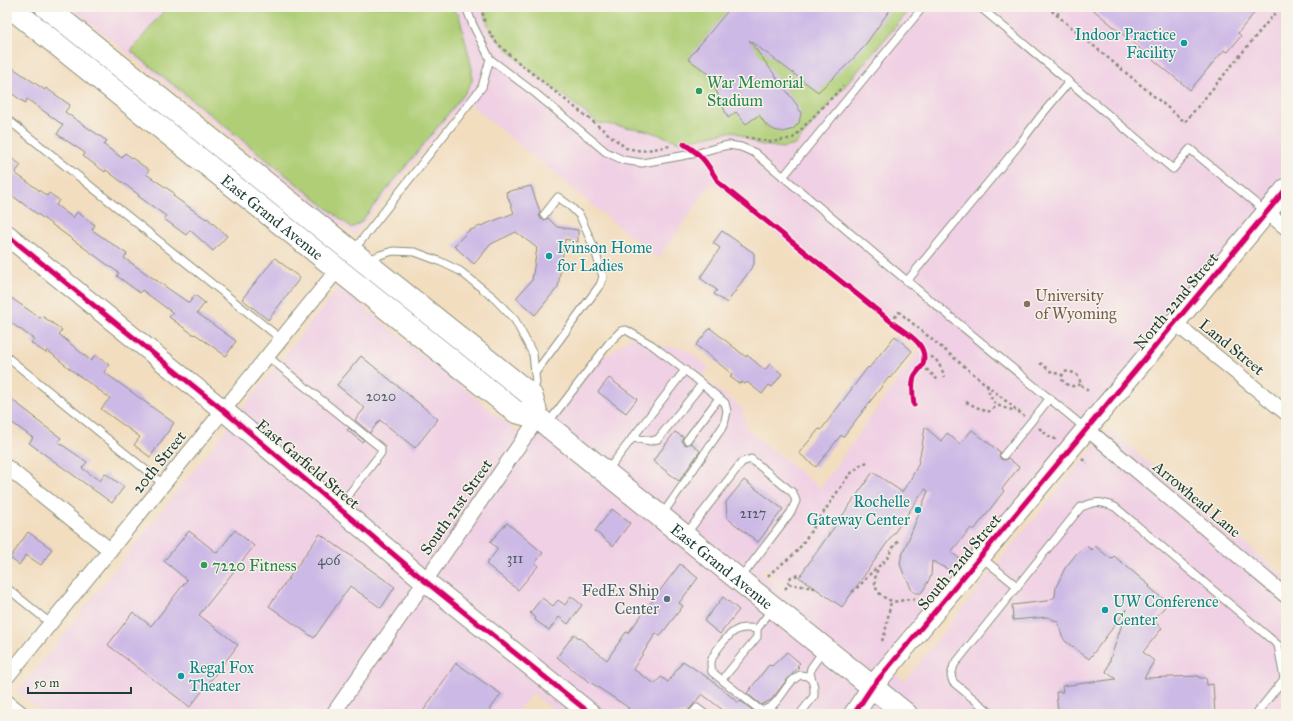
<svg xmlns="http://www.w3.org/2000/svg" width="1293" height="721" viewBox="0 0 1293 721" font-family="'IM FELL Great Primer',serif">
	<rect width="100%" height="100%" fill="#f7f3e8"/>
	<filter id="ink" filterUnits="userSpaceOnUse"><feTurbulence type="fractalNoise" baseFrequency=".025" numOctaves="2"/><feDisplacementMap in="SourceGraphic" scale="8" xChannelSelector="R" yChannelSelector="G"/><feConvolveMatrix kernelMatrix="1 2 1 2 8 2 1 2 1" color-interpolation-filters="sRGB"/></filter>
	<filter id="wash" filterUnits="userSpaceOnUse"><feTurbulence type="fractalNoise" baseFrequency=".012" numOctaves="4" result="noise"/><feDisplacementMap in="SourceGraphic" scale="16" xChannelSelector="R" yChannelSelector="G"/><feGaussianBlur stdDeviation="0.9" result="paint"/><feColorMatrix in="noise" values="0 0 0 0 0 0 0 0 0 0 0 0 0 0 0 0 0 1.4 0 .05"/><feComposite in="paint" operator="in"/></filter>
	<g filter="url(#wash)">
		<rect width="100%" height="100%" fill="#f2ddbf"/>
		<path fill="#f0d0e4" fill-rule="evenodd" d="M70,7H1286V189L888,669L905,681L1010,548L1108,430L1121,439L1286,578V714H559L532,693L516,714H45L18,692L339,287L530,442L593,359L610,354L636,332L654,345L684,348L709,367L702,377L742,408L747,429L820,488L920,349L712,182L658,259L465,100L354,235ZM764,567L787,592H786L761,573Z"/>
		<g fill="#afce76" stroke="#678655">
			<polygon points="167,7 449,7 459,15 472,68 472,81 465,93 360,223 352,228 131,51"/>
			<polygon points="483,7 912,7 795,145 782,148 758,144 733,131 680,142 645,130 598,123 518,60 499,41 490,30 487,22"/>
		</g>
		<g id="blocks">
			<g fill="#cdb9e6">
				<polygon points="731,7 892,7 863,48 848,64 818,92 749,40 797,105 801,113 799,123 793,129 784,132 774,130 766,125 759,115 746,124 736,112 728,118 709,74 688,59"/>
				<polygon points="1090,7 1259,7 1238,33 1241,36 1228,52 1224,50 1190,90"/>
				<polygon points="7,64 45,90 46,88 70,105 65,112 107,141 104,145 122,158 125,153 149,170 146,174 174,193 173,196 206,219 207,218 227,236 213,251 190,230 186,235 164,219 166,216 138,196 139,195 106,170 105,172 83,156 85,153 57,134 63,125 27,99 25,103 7,90"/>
				<polygon points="7,155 21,165 15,173 47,196 49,193 59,200 56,205 73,218 77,212 95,225 92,230 127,254 124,258 189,303 195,295 205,303 197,313 236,341 226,356 195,334 194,335 169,317 173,313 142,290 140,293 117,276 119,273 7,192 12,184 9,182 7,184"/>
				<polygon points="531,186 540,212 539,215 541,219 544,220 548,218 557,227 578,230 578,242 565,239 558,287 535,315 516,298 532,280 537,248 516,232 491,244 474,264 454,246 468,231 514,213 506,192"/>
				<polygon points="722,231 754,253 754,264 727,303 714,294 717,290 700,278 720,248 713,243"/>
				<polygon points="275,258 300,278 268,320 242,299"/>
				<polygon points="7,295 40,318 42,316 62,330 59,334 91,361 95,355 109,365 104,372 174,423 150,457 134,445 140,437 101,409 110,398 74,372 47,350 46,353 31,343 34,339 7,320"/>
				<polygon points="710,328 746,357 747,355 765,370 770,364 782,374 772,387 769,385 762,394 747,382 745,384 742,382 740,384 730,377 732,374 696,345"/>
				<polygon points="895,336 912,351 890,378 889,377 843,437 841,435 816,467 799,453 819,429 821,430 868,367 869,368"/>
				<polygon points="361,356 438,419 415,448 380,420 370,433 355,420 365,408 337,385"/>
				<polygon points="609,378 637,399 626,413 598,392"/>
				<polygon points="7,396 36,418 35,419 61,438 58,442 87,462 82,468 100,481 105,473 124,487 112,503 29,443 33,438 7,419"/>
				<polygon points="925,427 941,441 947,433 960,444 972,430 1000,452 999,456 1001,459 1005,460 1008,458 1019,467 1002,489 1004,491 974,530 971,528 951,552 960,559 951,571 932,561 931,576 924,589 921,593 916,593 912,591 908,581 905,577 900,564 901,558 928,491 925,489 842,607 799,577 873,472 902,492 910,480 918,465 922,446"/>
				<polygon points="349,428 364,440 362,442 347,430"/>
				<polygon points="675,432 683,437 682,440 684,444 687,445 691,443 700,451 679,481 653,461"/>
				<polygon points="744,480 783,509 758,542 727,518 726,502"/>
				<polygon points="612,509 630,523 613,546 595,531"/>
				<polygon points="507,523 543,553 535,563 538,566 518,590 486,564 498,549 490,542"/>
				<polygon points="235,530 254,546 199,615 238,645 190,707 108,645 133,612 151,626 187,580 164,561 189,531 217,553"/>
				<polygon points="28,532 52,549 41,565 26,555 19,565 10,558"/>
				<polygon points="320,534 395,587 381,608 350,586 314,638 269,606"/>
				<polygon points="1086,546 1092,550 1095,546 1111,559 1114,556 1150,586 1149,587 1168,603 1153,621 1162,628 1143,652 1154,661 1144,678 1199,676 1199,678 1206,678 1207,685 1213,684 1215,714 1058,714 1056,692 1063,692 1062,686 1116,679 1106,672 1127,609 1089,659 1065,641 1062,636 1058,622 1048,617 1013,620 1012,605 1047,601 1055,597 1056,587 1065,568 1077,553"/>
				<polygon points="680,564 698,578 679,603 683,606 660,636 656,633 633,669 655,684 661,677 668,682 683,661 711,680 739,703 741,701 757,714 728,714 702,694 688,711 687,714 625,714 629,708 578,674 557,657 574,634 607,660 626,632 628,633"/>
				<polygon points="571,596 582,605 568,624 559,617 549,630 535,620 536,618 530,613 542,598 553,606 558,600 565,605"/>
				<polygon points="723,597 739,610 720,634 704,621"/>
				<polygon points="787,652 800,663 797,666 799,667 785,682 771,700 761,705 747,693 769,665 772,666"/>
				<polygon points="456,663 501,694 487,714 421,714"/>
			</g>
		</g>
	</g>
	<g filter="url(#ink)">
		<use href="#blocks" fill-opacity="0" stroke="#888d7a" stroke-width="1"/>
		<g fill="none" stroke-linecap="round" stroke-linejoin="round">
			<defs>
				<g id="lane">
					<polyline points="466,7 473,25 490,59 535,93 606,152 623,160 642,163 698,153 719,147 729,145 741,147 755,153 907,281 1085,428"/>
					<polyline points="980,7 1173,169 1190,149 1265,211"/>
					<polyline points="7,119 281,339"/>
					<polyline points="783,177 923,7"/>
					<polyline points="353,251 482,87 490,59"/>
					<polyline points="368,261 380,255 393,251 415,252 439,261 460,271 494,298 515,320 533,354 536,383 532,392"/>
					<polyline points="907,281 1018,146 1039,118 1069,82"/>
					<polyline points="267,356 381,448 381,453 339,507"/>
					<polyline points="7,357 163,484"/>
					<polyline points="535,373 600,285 603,277 595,250 580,216 570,206 558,197 544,215"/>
					<polyline points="548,423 609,343 621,331 626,330 652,345 695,378 725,403 727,411 724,425 662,515"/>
					<polyline points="632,438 651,441 658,439 702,384"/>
					<polyline points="687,440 719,398"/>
					<polyline points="1004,455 1050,398"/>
					<polyline points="607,471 685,370"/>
					<polyline points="686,534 742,462 751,459 793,493 796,501 791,512 740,579"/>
					<polyline points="981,557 1018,587"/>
					<polyline points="7,588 50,623"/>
					<path d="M757,629C751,628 745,627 739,629C729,632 713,653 711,662C711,665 711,669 712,672L760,710C775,711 783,690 792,681C794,679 797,677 800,675L807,676L812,680"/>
					<polyline points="726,675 757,637 757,629 772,609"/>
					<polyline points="692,714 697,708 705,714"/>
					<polyline points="800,714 814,696 814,687 810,673 811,668 823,651"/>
					<path d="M992,714L953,682L951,676L954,665L1081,507C1096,501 1100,501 1115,507L1278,645L1284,679L1256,714"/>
				</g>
				<g id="street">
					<polyline points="1267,212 1286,228"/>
					<polyline points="1175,323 1286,413"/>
					<polyline points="1087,429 1286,596"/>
					<polyline points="7,467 110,550"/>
					<polyline points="7,677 338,269"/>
					<polyline points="7,702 22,714"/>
					<polyline points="333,714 538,418"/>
				</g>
				<g id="secondary">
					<polyline points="7,235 223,410 425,581 591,714"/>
					<polyline points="854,714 872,687 1286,189"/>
				</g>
				<g id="primary">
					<path id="s1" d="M10,7L516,412L538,418L906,714"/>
					<polyline points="46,7 531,395 538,418"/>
				</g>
			</defs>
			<use href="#lane" stroke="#888d7a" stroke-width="9"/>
			<use href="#street" stroke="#888d7a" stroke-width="16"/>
			<use href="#secondary" stroke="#888d7a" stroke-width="22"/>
			<use href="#primary" stroke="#888d7a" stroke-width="24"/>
			<g stroke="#888d7a" stroke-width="2.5" stroke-dasharray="3 3" stroke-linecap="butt">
				<polyline points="481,7 485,23"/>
				<polyline points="1047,7 1185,122 1280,7"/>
				<polyline points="1057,15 1063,7"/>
				<polyline points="489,31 495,41 514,59 626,148 642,151 670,146"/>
				<polyline points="745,137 772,142 793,138 843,86"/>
				<polyline points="891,322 899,312 1024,416"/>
				<path d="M925,355C938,357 940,366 945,377"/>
				<polyline points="1040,363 1052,372 1062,375"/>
				<polyline points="922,365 938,380"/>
				<path d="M1080,384C1073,388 1065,386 1061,378L1064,372C1072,370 1081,375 1080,384L1088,391"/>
				<path d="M987,385C992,407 998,406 1016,411"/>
				<polyline points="966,402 987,412 992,410 997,405"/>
				<polyline points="1039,428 1051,438 1056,439"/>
				<polyline points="1082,459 1087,463"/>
				<path d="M898,541C893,546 891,551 888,557C886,561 882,563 879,566C877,568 877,572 876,575C872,587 879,597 892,601C900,603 908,597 917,600"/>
				<path d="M768,576C777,566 789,560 798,550L849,475L862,464L868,462"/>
				<polyline points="789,584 788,582 791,577 802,574"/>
				<polyline points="785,589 789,584 815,588"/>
				<path d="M852,592C862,585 868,574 878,567"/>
				<polyline points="882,641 885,633 891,601"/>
			</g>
			<use href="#lane" stroke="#fff" stroke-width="7"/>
			<use href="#street" stroke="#fff" stroke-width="14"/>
			<use href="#secondary" stroke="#fff" stroke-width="20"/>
			<use href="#primary" stroke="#fff" stroke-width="22"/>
			<defs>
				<g id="cycleway">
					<path d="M684,144C705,157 707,164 719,183L894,324C907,334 929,344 923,364C921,369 916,372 914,377C911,385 913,397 914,405"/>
					<polyline points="7,235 223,410 425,581 591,714"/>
					<polyline points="854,714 872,687 1286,189"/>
				</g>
			</defs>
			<use href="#cycleway" stroke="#f7f3e8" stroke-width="8"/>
			<use href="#cycleway" stroke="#d6006c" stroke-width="5"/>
		</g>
	</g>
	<g fill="#0f9aa8" stroke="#f7f3e8" stroke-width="1.5">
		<circle cx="1184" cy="43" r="4"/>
		<circle cx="549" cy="256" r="4"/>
		<circle cx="918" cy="510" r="4"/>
		<circle cx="1105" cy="610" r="4"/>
		<circle cx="181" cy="676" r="4"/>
	</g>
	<g fill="#2e9e5b" stroke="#f7f3e8" stroke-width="1.5">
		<circle cx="699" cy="91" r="4"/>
		<circle cx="204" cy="565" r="4"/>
	</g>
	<circle fill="#8d6e63" stroke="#f7f3e8" stroke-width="1.5" cx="1027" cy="304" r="4"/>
	<circle fill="#5c6f8a" stroke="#f7f3e8" stroke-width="1.5" cx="667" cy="599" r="4"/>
	<g text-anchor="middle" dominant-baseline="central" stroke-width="3" stroke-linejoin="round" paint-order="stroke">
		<g font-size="14" fill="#4a5c60">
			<text x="381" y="396">2020</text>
			<text x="753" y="513">2127</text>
			<text x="515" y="558">311</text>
			<text x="329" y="560">406</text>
		</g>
		<g font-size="16" fill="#0d838f" stroke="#f7f3e8" text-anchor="start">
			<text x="1176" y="34" text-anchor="end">Indoor Practice<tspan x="1176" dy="18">Facility</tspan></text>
			<text x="557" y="247">Ivinson Home<tspan x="557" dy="18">for Ladies</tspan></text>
			<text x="910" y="501" text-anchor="end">Rochelle<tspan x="910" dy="18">Gateway Center</tspan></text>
			<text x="1113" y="601">UW Conference<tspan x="1113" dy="18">Center</tspan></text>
			<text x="189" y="667">Regal Fox<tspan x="189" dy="18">Theater</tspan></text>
		</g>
		<g font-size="16" fill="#27864d" stroke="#f7f3e8" text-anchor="start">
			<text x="707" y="82">War Memorial<tspan x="707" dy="18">Stadium</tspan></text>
			<text x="212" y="565">7220 Fitness</text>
		</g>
		<g font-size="16" fill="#1f3d34" stroke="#f7f3e8">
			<text stroke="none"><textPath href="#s1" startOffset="336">East Grand Avenue</textPath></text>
			<text transform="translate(1176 301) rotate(-50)">North 22nd Street</text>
			<text transform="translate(1232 347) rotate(39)">Land Street</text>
			<text transform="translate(159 462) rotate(-51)">20th Street</text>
			<text transform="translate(308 464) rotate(40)">East Garfield Street</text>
			<text transform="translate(1197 499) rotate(40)">Arrowhead Lane</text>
			<text transform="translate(456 507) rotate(-55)">South 21st Street</text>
			<text transform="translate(959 562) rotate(-50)">South 22nd Street</text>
			<text stroke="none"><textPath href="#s1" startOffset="907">East Grand Avenue</textPath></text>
		</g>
		<g font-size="16" fill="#785e54" stroke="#f7f3e8" text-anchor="start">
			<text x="1035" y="295">University<tspan x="1035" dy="18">of Wyoming</tspan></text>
		</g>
		<g font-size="16" fill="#4e5e75" stroke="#f7f3e8" text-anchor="end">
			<text x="659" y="590">FedEx Ship<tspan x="659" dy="18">Center</tspan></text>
		</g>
	</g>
	<rect width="1293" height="721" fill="none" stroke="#f7f3e8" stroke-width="24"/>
	<path d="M28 687v6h103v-6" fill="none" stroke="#1f3d34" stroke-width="2"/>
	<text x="34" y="687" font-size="12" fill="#1f3d34" stroke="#f7f3e8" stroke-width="3" paint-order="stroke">50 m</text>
</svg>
